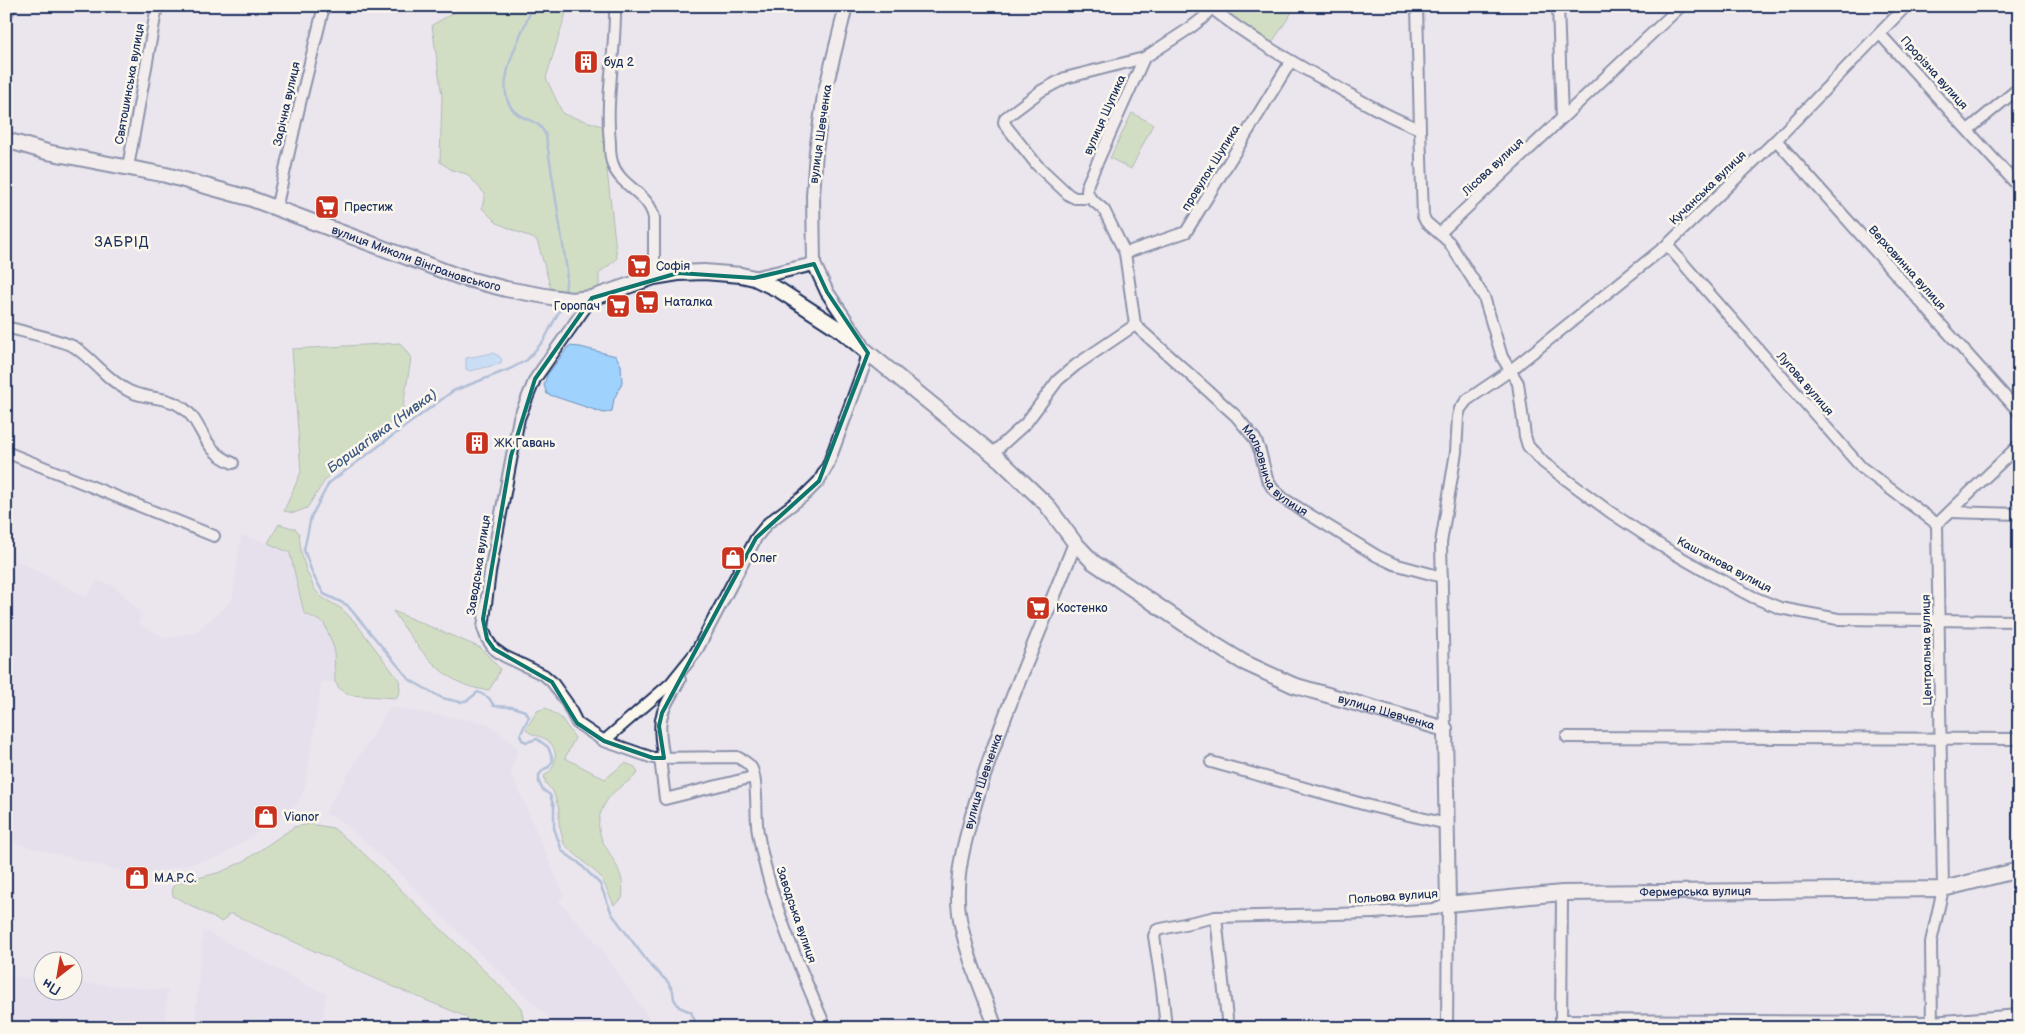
<svg xmlns="http://www.w3.org/2000/svg" width="2025" height="1034" viewBox="0 0 2025 1034" font-family="'Balsamiq Sans',sans-serif">
	<rect width="100%" height="100%" fill="#ebe6ed"/>
	<filter id="ink" filterUnits="userSpaceOnUse"><feTurbulence type="fractalNoise" baseFrequency=".02" numOctaves="2"/><feDisplacementMap in="SourceGraphic" scale="10" xChannelSelector="R" yChannelSelector="G"/><feConvolveMatrix kernelMatrix="1 2 1 2 8 2 1 2 1" color-interpolation-filters="sRGB"/></filter>
	<g filter="url(#ink)">
		<g fill="#e0daee">
			<polygon points="241,535 268,543 290,553 303,613 324,623 334,648 335,682 322,682 305,788 297,805 281,817 220,857 140,876 6,841 6,555 87,597 97,580 115,586 143,615 138,623 166,638 194,633 232,601"/>
			<polygon points="390,707 488,723 518,748 511,772 564,895 559,901 598,944 656,1028 560,1028 482,956 399,873 342,821 325,814 329,804"/>
			<polygon points="203,930 214,935 316,990 326,992 322,1028 194,1028"/>
			<polygon points="6,976 42,979 42,992 72,992 73,982 168,990 164,1028 6,1028"/>
		</g>
		<g fill="#b3d691" stroke="#678278">
			<path d="M466,6H568L546,78L563,114L602,126L617,259L599,273V289C582,294 568,293 551,289L537,240L497,223L482,208L485,194L467,174L452,170L440,162L442,96L432,25Z"/>
			<polygon points="1216,6 1296,6 1271,44"/>
			<polygon points="1132,113 1153,124 1131,169 1110,158"/>
			<polygon points="400,343 411,358 402,413 344,465 329,474 307,508 294,513 284,511 301,472 292,349"/>
			<polygon points="279,524 296,529 299,533 301,552 306,570 315,590 323,598 342,609 355,622 399,680 400,691 396,698 350,695 340,689 335,682 334,648 324,623 304,613 290,553 268,543"/>
			<path d="M393,611L481,648L500,669L496,679L489,690C443,688 417,646 393,611Z"/>
			<path d="M546,708L561,718L575,738L565,758L605,779L625,763L635,767L638,773C630,782 619,786 611,795C575,841 630,854 622,899L614,905L601,877L564,844L559,824V809L553,791L546,784L544,776C557,769 560,749 547,740C540,735 530,736 526,729L537,711Z"/>
			<polygon points="310,824 333,828 360,850 507,993 521,1008 525,1028 469,1028 467,1017 401,990 230,913 222,922 173,896 172,888 175,884 221,872 244,861 294,827"/>
		</g>
		<g fill="#9fd3fd" stroke="#6a91bd">
			<polygon points="569,346 580,347 616,356 621,365 622,383 614,399 612,411 604,413 547,394 544,385 547,375"/>
			<polygon points="493,353 499,356 502,360 500,364 470,371 466,369 466,358"/>
		</g>
		<g fill="none" stroke-linecap="round" stroke-linejoin="round">
			<g stroke="#6a91bd" stroke-width="2.5">
				<path d="M533,6C523,32 490,87 514,111C526,123 538,117 546,136L567,271L565,295"/>
				<polyline points="564,302 544,340 527,360 510,369 453,391 329,483 311,517 304,550 313,575 324,594 347,605 410,680 442,698 460,702 468,700 478,692 489,698 494,706 513,707 525,711 529,717 520,735 522,740 527,742 537,739 548,747 553,760 549,767 544,769 539,775 539,782 542,789 550,795 554,807 554,828 562,851 579,863 600,884 612,914 650,965 668,982 673,991 674,999 679,1007 691,1012 698,1028"/>
			</g>
			<defs>
				<g id="minor">
					<path d="M615,6C616,52 605,97 610,143C610,149 610,156 612,162C619,187 649,192 654,218V277"/>
					<path d="M1209,6C1246,36 1287,59 1328,82C1358,99 1388,117 1420,129L1423,216L1426,222L1449,242L1484,297L1502,357L1518,383L1525,436L1528,446L1544,463L1610,512L1663,547L1708,573L1753,597L1780,608L1838,619L2019,621"/>
					<polyline points="1417,6 1420,129"/>
					<polyline points="1558,6 1562,118"/>
					<polyline points="6,15 11,6"/>
					<polyline points="1880,34 2019,187"/>
					<polyline points="1968,130 2019,88"/>
					<polyline points="1776,140 2019,412"/>
					<polyline points="128,167 157,6"/>
					<polyline points="1090,198 1075,198 1069,195 1037,165 1006,126 1004,122 1005,118 1041,91 1065,78 1144,58"/>
					<polyline points="276,209 301,99 324,6"/>
					<polyline points="1440,233 1681,6"/>
					<polyline points="1667,245 1861,467 1937,524"/>
					<polyline points="1125,253 1186,232 1291,61"/>
					<path d="M592,298L535,379L519,418L490,572L483,628L487,639L494,649L504,656L544,675L552,682L567,703L577,723L604,741L653,758L737,757C744,761 751,764 753,772C758,788 755,816 758,833C770,901 799,966 826,1028"/>
					<path id="s1" d="M1135,325L1236,416L1255,439L1260,451L1267,479L1273,489L1284,499L1377,556L1394,564L1442,577"/>
					<polyline points="1135,325 1125,253 1104,210 1090,198 1087,191 1088,183 1144,58 1190,28 1203,18 1211,8"/>
					<path d="M6,327C20,331 67,341 76,348C95,361 107,380 129,391C144,399 165,396 180,406C204,420 199,449 233,463"/>
					<polyline points="6,452 214,536"/>
					<polyline points="993,453 1026,423 1058,380 1076,365 1135,325"/>
					<polyline points="1950,512 2019,514"/>
					<polyline points="1445,729 1441,543 1456,452 1458,417 1460,409 1467,400 1511,370 1667,245 1776,140 1906,6"/>
					<polyline points="1567,737 2019,739"/>
					<polyline points="604,741 671,683 696,652 756,538 768,523 805,495 819,481 828,465 864,367 868,353"/>
					<polyline points="660,758 665,799 753,777"/>
					<path d="M664,758C656,720 660,713 680,680"/>
					<polyline points="1211,762 1370,806 1447,824"/>
					<polyline points="1216,917 1228,1028"/>
					<polyline points="1561,1020 1931,1022 2019,1015"/>
					<polyline points="1166,1028 1162,988 1154,936 1157,930 1216,917 1373,913 1436,909 1448,904 1447,1028"/>
					<polyline points="1561,1028 1562,893"/>
					<polyline points="1932,1028 1931,942 1943,889 1937,524 2019,445"/>
				</g>
				<g id="tertiary">
					<polyline points="846,6 824,95 816,151 813,196 814,264 827,292 862,344"/>
					<polyline points="754,278 814,264"/>
					<path id="s2" d="M996,1028C982,990 965,953 959,913C954,875 966,837 976,801C1003,712 1041,630 1075,543"/>
				</g>
				<g id="secondary">
					<path id="s3" d="M6,140L47,152L166,175L249,198L460,277L506,289L551,297L571,300L592,298L654,277L678,273L704,272L741,275L754,278L779,290L839,329L1000,460L1046,504L1075,543L1093,562L1217,646L1243,662L1293,685L1445,729L1448,904L1562,893L1943,889L2019,870"/>
				</g>
			</defs>
			<use href="#minor" stroke="#1b2f5e" stroke-width="14"/>
			<use href="#tertiary" stroke="#1b2f5e" stroke-width="16"/>
			<use href="#secondary" stroke="#1b2f5e" stroke-width="18"/>
			<use href="#minor" stroke="#fbf7ec" stroke-width="10"/>
			<use href="#tertiary" stroke="#fbf7ec" stroke-width="12"/>
			<use href="#secondary" stroke="#fbf7ec" stroke-width="14"/>
		</g>
	</g>
	<path d="M0 0H2025V1034H0ZM814,264L827,292L868,353L819,481L756,538L662,713L659,726L664,758H653L604,741L577,723L552,682L494,649L487,639L483,619L511,456L535,379L592,298L678,273L754,278Z" fill="#ebe6ed" fill-opacity=".55" fill-rule="evenodd"/>
	<path fill="none" stroke="#0f766e" stroke-width="4" stroke-linejoin="round" d="M814,264L827,292L868,353L819,481L756,538L662,713L659,726L664,758H653L604,741L577,723L552,682L494,649L487,639L483,619L511,456L535,379L592,298L678,273L754,278Z"/>
	<defs>
		<symbol id="building-square" viewBox="-11 -11 22 22"><rect x="-9" y="-9" width="18" height="18" rx="4" fill="#c8321e" stroke="#fbf7ec"/><path d="M-4-6H4V6H1V3H-1V6H-4ZM-2.5-4.3h1.7v1.8h-1.7ZM.8-4.3h1.7v1.8H.8ZM-2.5-1h1.7V.8h-1.7ZM.8-1h1.7V.8H.8Z" fill="#fff"/></symbol>
		<symbol id="supermarket-square" viewBox="-11 -11 22 22"><rect x="-9" y="-9" width="18" height="18" rx="4" fill="#c8321e" stroke="#fbf7ec"/><path d="M-6-5.5h2.5l.6 2H6L4.5 2H-2.5L-4.4-4H-6ZM-1.5 3.2a1.3 1.3 0 1 0 .1 0ZM3 3.2a1.3 1.3 0 1 0 .1 0Z" fill="#fff"/></symbol>
		<symbol id="shop-square" viewBox="-11 -11 22 22"><rect x="-9" y="-9" width="18" height="18" rx="4" fill="#c8321e" stroke="#fbf7ec"/><path d="M-5-2.5h2.3a2.7 3.5 0 0 1 5.4 0H5L5.5 6h-11ZM-1.5-2.5h3a1.5 2.3 0 0 0-3 0Z" fill="#fff"/></symbol>
	</defs>
	<g fill-rule="evenodd">
		<use href="#building-square" x="572" y="48" width="28" height="28"/>
		<use href="#supermarket-square" x="313" y="193" width="28" height="28"/>
		<use href="#supermarket-square" x="625" y="252" width="28" height="28"/>
		<use href="#supermarket-square" x="633" y="288" width="28" height="28"/>
		<use href="#supermarket-square" x="604" y="292" width="28" height="28"/>
		<use href="#building-square" x="463" y="429" width="28" height="28"/>
		<use href="#shop-square" x="719" y="544" width="28" height="28"/>
		<use href="#supermarket-square" x="1024" y="594" width="28" height="28"/>
		<use href="#shop-square" x="252" y="803" width="28" height="28"/>
		<use href="#shop-square" x="123" y="864" width="28" height="28"/>
	</g>
	<g text-anchor="middle" dominant-baseline="central" stroke-width="5" stroke-linejoin="round" paint-order="stroke">
		<g font-size="12" fill="#1b2f5e" stroke="#fbf7ec" text-anchor="start">
			<text x="604" y="62">буд 2</text>
			<text x="344" y="207">Престиж</text>
			<text x="656" y="266">Софія</text>
			<text x="664" y="302">Наталка</text>
			<text x="600" y="306" text-anchor="end">Горопач</text>
			<text x="494" y="443">ЖК Гавань</text>
			<text x="750" y="558">Олег</text>
			<text x="1056" y="608">Костенко</text>
			<text x="284" y="817">Vianor</text>
			<text x="154" y="878">М.А.Р.С.</text>
		</g>
		<g font-size="12" fill="#1b2f5e" stroke="#fbf7ec">
			<text transform="translate(1934 73) rotate(48)">Прорізна вулиця</text>
			<text transform="translate(130 84) rotate(-80)">Святошинська вулиця</text>
			<text transform="translate(287 104) rotate(-77)">Зарічна вулиця</text>
			<text transform="translate(1105 115) rotate(-66)">вулиця Шупика</text>
			<text transform="translate(821 134) rotate(-82)">вулиця Шевченка</text>
			<text transform="translate(1493 167) rotate(-43)">Лісова вулиця</text>
			<text transform="translate(1211 168) rotate(-58)">провулок Шупика</text>
			<text transform="translate(1708 188) rotate(-44)">Кучанська вулиця</text>
			<text stroke="none"><textPath href="#s3" startOffset="428">вулиця Миколи Вінграновського</textPath></text>
			<text transform="translate(1907 268) rotate(48)">Верховинна вулиця</text>
			<text transform="translate(1805 384) rotate(49)">Лугова вулиця</text>
			<text stroke="none"><textPath href="#s1" startOffset="205">Мальовнича вулиця</textPath></text>
			<text transform="translate(479 565) rotate(-81)">Заводська вулиця</text>
			<text transform="translate(1724 565) rotate(28)">Каштанова вулиця</text>
			<text transform="translate(1927 650) rotate(-91)">Центральна вулиця</text>
			<text stroke="none"><textPath href="#s3" startOffset="1554">вулиця Шевченка</textPath></text>
			<text stroke="none"><textPath href="#s2" startOffset="256">вулиця Шевченка</textPath></text>
			<text stroke="none"><textPath href="#s3" startOffset="2038">Фермерська вулиця</textPath></text>
			<text transform="translate(1393 897) rotate(-4)">Польова вулиця</text>
			<text transform="translate(796 915) rotate(71)">Заводська вулиця</text>
		</g>
		<g font-size="14" letter-spacing="1" fill="#1b2f5e" stroke="#fbf7ec">
			<text x="122" y="242">ЗАБРІД</text>
		</g>
		<g font-size="14" font-style="italic" fill="#3c5886" stroke="#fbf7ec">
			<text transform="translate(382 431) rotate(-36)">Борщагівка (Нивка)</text>
		</g>
	</g>
	<rect width="2025" height="1034" fill="none" stroke="#fbf7ec" stroke-width="25"/>
	<rect x="12" y="12" width="2000" height="1009" fill="none" stroke="#1b2f5e" stroke-width="2" filter="url(#ink)"/>
	<g transform="translate(58 976) rotate(211)"><circle r="24" fill="#fbf7ec" stroke="#a1a7b3"/>
	<path d="M0-4L9 19L0 12L-9 19Z" fill="#c8321e"/>
	<text y="-8" font-size="14" font-weight="bold" text-anchor="middle" fill="#1b2f5e">Пн</text>
	</g>
</svg>
